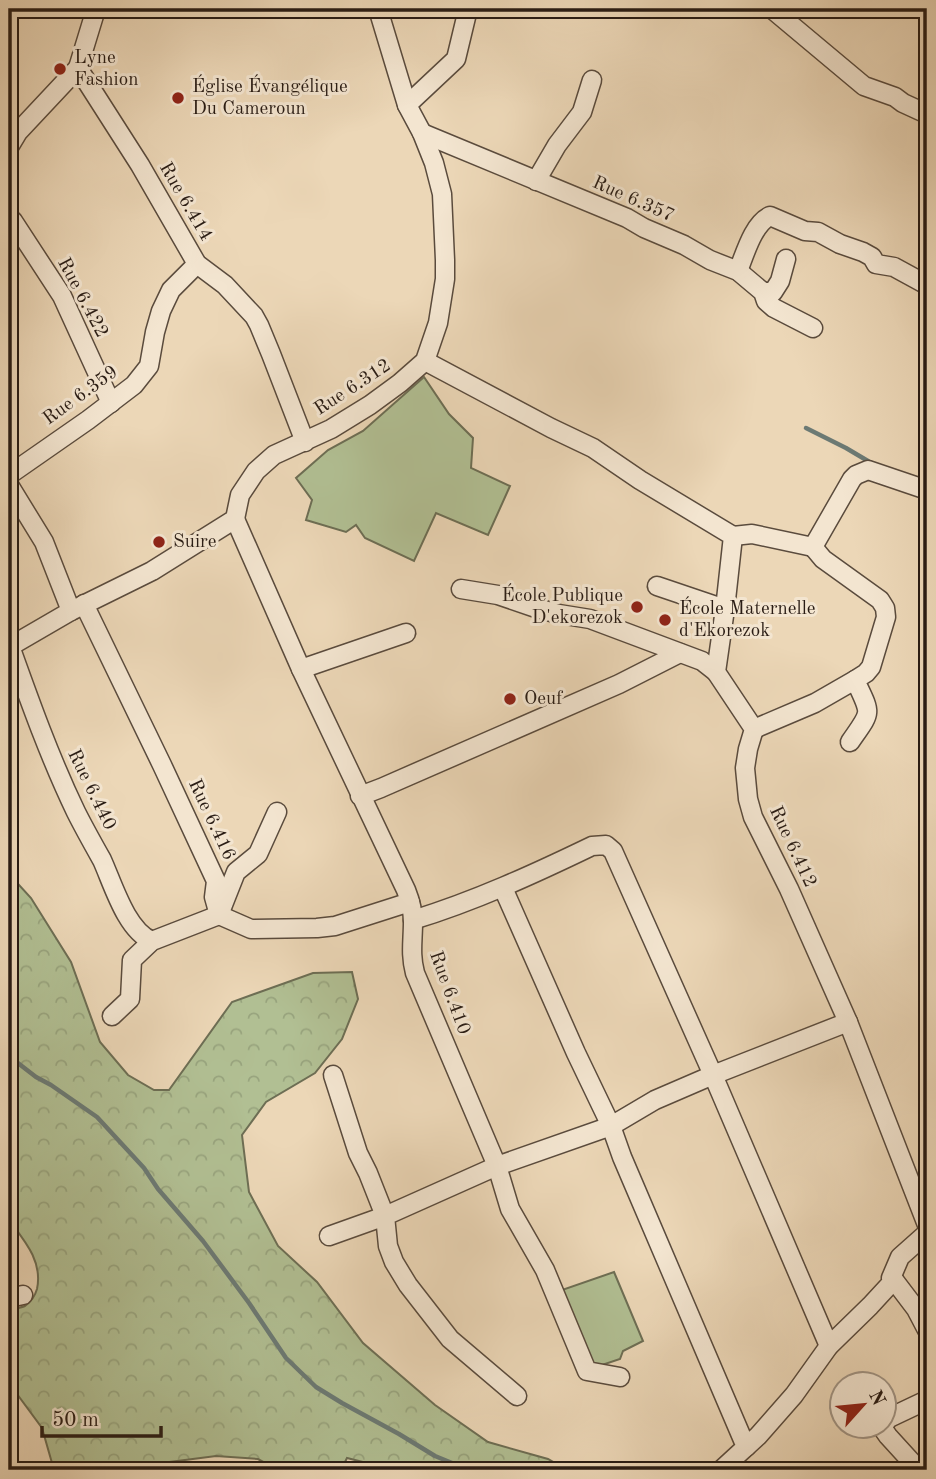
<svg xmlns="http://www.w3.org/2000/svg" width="936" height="1479" viewBox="0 0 936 1479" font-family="'Old Standard TT',serif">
	<defs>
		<pattern id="forest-crowns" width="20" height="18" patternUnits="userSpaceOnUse" patternTransform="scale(1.75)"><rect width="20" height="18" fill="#b1bf93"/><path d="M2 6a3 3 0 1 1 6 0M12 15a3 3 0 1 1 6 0" fill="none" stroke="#98a47e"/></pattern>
	</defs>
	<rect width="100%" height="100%" fill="#ecd7b7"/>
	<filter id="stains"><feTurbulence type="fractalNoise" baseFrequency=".00286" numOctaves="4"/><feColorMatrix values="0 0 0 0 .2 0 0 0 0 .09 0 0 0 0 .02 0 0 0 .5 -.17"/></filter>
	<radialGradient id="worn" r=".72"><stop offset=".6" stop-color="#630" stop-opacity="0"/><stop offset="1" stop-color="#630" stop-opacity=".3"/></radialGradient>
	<g fill="#b1bf93" stroke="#6d6e54" stroke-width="2">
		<polygon points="424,377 449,414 473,438 471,468 510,486 488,535 436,513 414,561 365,538 356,525 346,532 306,520 312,500 296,478 328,450 363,431"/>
		<polygon points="614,1272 643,1341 623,1351 620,1359 593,1368 559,1291"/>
	</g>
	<path fill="url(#forest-crowns)" stroke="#6d6e54" stroke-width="2" d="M9,874L31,898L71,962L100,1042L128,1075L154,1090H169L232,1002L313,973L352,972L358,999L342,1039L315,1073L266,1102L242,1135L249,1192L278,1246L317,1282L363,1343L435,1405L488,1442L548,1459L567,1470H394L347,1458L341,1470H278L258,1459L216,1456L154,1464L148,1470H54L42,1428L14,1390L9,1392V1310C14,1309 20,1308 25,1306C32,1301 35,1296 37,1289C43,1261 24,1240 9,1220Z"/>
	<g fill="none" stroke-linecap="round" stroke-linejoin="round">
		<g stroke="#6c7a74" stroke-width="4.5">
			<polyline points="806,428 846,448 873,464"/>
			<polyline points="9,1037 11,1042 14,1060 36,1077 51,1085 97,1117 144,1168 158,1189 203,1241 249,1303 286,1358 316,1387 342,1403 399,1434 435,1456 469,1470"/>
		</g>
		<defs>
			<g id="minor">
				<polyline points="96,9 78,68 140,165 197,264 225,285 254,316 259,325 271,354 305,442"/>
				<polyline points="772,9 864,86 895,97 903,103 927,114"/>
				<polyline points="407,105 456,59 468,9"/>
				<polyline points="422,133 627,218 644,228 684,245 710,260 738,271 763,292 766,301 774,308 813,328"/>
				<polyline points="9,147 18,132 78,68"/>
				<polyline points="536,181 557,145 582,112 592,80"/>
				<polyline points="9,217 13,221 62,296 111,403"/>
				<path d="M738,271C745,254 753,224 770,216L805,231L818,232L840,244L863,252L872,257L876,264L894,267L927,285"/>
				<polyline points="763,292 773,292 780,281 786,259"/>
				<polyline points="425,361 551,428 593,448 640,480 733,536 725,609 716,672 754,729 748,749 745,768 748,799 753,817 789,889 848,1022 927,1225"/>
				<polyline points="9,475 88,420 134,385 149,366 155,332 161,311 171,290 197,264"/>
				<polyline points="9,485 44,542 71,611"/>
				<path d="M235,519L301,669L406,890C410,900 413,911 413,922C413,941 410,954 415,973L497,1166L510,1209L545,1270L587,1371L620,1377"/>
				<polyline points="733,536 752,534 813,547 852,479 856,475 868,470 927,490"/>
				<path d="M813,547L823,559L880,600L885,608L886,617L871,667L866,673L855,680C872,716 872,710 850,742"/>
				<polyline points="657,586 725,609"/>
				<polyline points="461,589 498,595 536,608 559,614 590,619 702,661 716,672"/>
				<polyline points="84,604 162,765 216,881 214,897 219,915 251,929 317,928 335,926 410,902"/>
				<path d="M10,646C30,702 50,758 76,812C84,828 93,844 102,860C113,884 126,930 152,941"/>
				<polyline points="9,647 71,611 152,571 235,519 240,495 256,471 274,455 331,429 370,405 400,383 425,361 438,323 445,279 445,260 442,194 434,163 422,133 407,105 378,9"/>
				<polyline points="301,669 406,633"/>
				<polyline points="754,729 815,703 855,680"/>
				<polyline points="360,796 381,788 619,684 680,653"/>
				<polyline points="503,888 576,1053 611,1126 622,1157 746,1447 721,1470"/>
				<path d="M413,920C475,901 534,874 592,846L606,845L613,851L713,1075L829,1346"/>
				<polyline points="112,1016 130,999 132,960 152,941 219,915 236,872 258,854 277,812"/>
				<polyline points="329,1236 385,1216 368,1173 358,1153 333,1075"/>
				<polyline points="894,1280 916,1309 927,1330"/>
				<polyline points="9,1298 23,1295"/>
				<polyline points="517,1396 450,1339 408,1285 394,1262 388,1246 385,1216 497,1166 611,1126 655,1100 713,1075 848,1022"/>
				<polyline points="884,1424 889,1418 927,1400"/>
				<polyline points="881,1426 888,1436 919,1470"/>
				<polyline points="746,1447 758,1436 794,1395 829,1346 870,1306 894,1280 891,1278 900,1257 927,1233"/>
			</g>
		</defs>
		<use href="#minor" stroke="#5a4b3d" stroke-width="21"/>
		<use href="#minor" stroke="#f3e5d0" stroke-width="18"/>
	</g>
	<g fill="#8f2418" stroke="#f3e5d0" stroke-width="2.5">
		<circle cx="60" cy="69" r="7"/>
		<circle cx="178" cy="98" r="7"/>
		<circle cx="159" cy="542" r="7"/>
		<circle cx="637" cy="607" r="7"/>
		<circle cx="665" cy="620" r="7"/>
		<circle cx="510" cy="699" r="7"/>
	</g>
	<g text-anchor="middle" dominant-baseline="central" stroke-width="6" stroke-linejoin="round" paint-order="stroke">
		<g font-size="19" fill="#291c14" stroke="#f3e5d0" text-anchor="start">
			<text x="74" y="58">Lyne<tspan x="74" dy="22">Fashion</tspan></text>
			<text x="192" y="87">Église Évangélique<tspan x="192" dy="22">Du Cameroun</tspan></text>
			<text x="173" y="542">Suire</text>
			<text x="623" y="596" text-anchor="end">École Publique<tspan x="623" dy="22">D'ekorezok</tspan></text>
			<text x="679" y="609">École Maternelle<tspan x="679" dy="22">d'Ekorezok</tspan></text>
			<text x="524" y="699">Oeuf</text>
		</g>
		<g font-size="19" fill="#291c14" stroke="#f3e5d0">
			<text transform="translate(633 200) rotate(24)">Rue 6.357</text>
			<text transform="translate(185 202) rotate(60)">Rue 6.414</text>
			<text transform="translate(82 298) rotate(62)">Rue 6.422</text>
			<text transform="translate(353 388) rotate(-33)">Rue 6.312</text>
			<text transform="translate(81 396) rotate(-36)">Rue 6.359</text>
			<text transform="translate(91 790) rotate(64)">Rue 6.440</text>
			<text transform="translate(211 820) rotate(65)">Rue 6.416</text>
			<text transform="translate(792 847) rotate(65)">Rue 6.412</text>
			<text transform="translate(449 993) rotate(70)">Rue 6.410</text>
		</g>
	</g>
	<rect width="936" height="1479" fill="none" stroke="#ecd7b7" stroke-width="35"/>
	<rect x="10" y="10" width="915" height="1458" fill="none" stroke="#291c14" stroke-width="3.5"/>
	<rect x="18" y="18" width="901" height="1444" fill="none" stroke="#291c14" stroke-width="2"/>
	<g transform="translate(863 1405) rotate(63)"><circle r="33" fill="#f3e5d0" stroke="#a29585" stroke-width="2"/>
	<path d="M0-5L12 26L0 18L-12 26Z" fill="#8f2418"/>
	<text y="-10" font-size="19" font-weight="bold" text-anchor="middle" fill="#291c14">N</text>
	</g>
	<path d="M42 1426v10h119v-10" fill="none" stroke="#291c14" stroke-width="3.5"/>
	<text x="52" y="1426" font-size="21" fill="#291c14" stroke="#f3e5d0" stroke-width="5" paint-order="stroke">50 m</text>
	<rect width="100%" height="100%" filter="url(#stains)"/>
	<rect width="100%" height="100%" fill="url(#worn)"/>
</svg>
